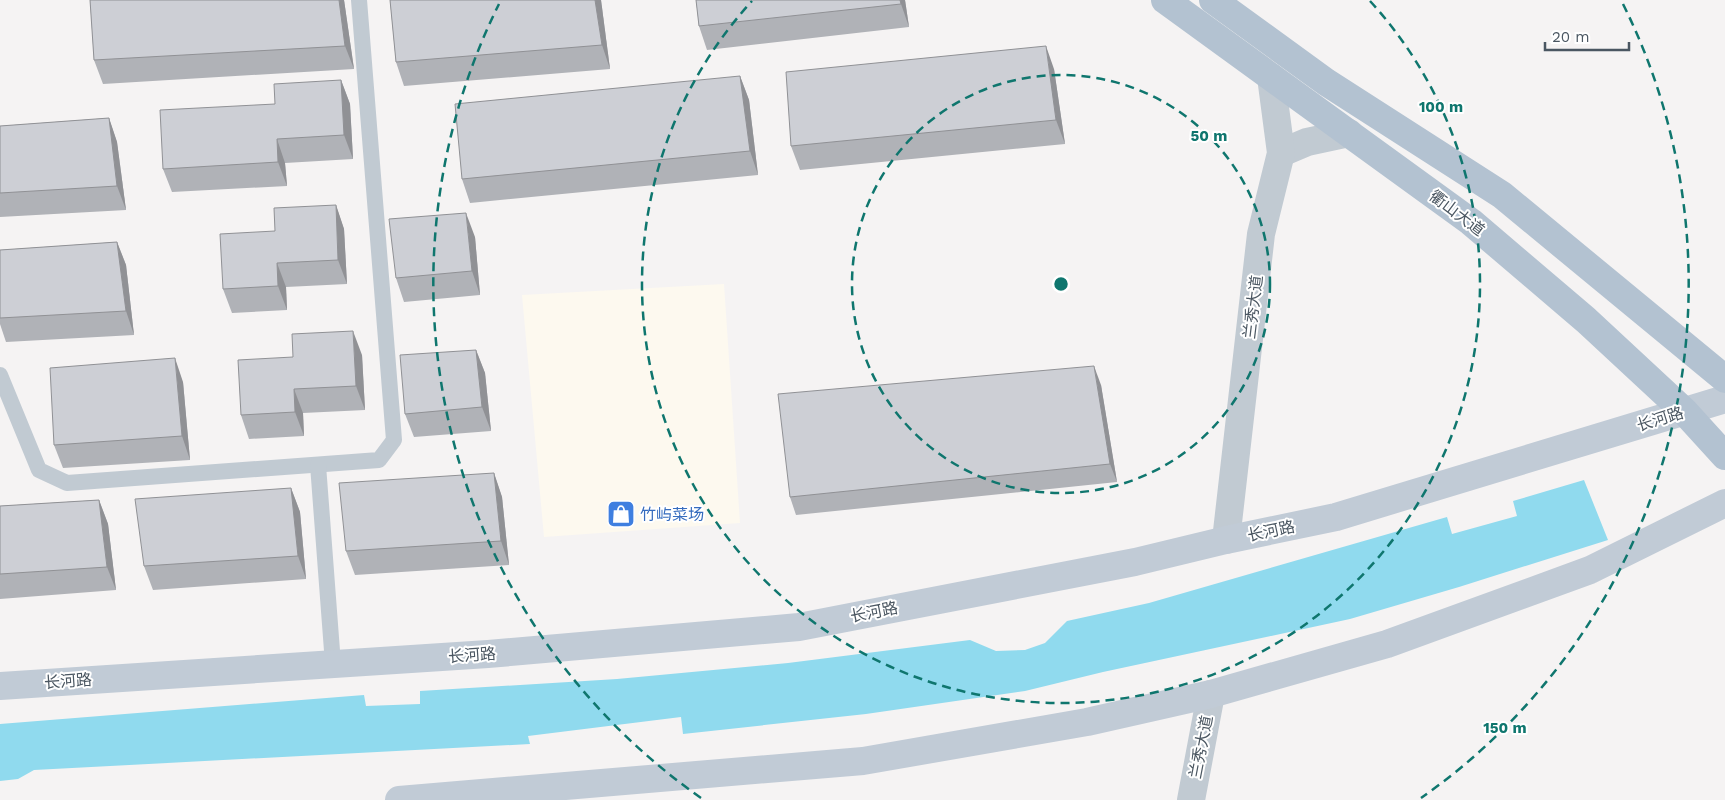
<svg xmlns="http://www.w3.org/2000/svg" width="1725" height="800" viewBox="0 0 1725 800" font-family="'Work Sans','Noto Sans SC',sans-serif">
	<rect width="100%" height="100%" fill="#f5f3f3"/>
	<polygon fill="#fdf9ef" points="724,284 740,523 544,537 522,295"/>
	<polygon fill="#90daee" points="1584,480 1608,540 1459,587 1350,619 1103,672 1025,691 866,714 683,734 681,717 528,736 530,744 34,770 18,779 0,781 0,724 364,695 366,706 420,704 420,691 617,679 788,663 970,640 996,651 1025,650 1045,643 1067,621 1149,603 1447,517 1452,534 1517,516 1513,501"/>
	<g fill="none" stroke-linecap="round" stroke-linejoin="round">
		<g stroke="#c1cad2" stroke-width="16">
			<polyline points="0,375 39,470 67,483 379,460 394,440 359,0"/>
			<polyline points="318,465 333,664"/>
		</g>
		<g stroke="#c1cad2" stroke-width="28">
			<polyline points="1281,153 1307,142 1349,133"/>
			<polyline points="1226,540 1261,234 1281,153 1271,77"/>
			<polyline points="1191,800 1211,694"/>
		</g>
		<g stroke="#c1cbd6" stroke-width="28">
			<polyline points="0,686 488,654 799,627 1135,562 1226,540 1336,517 1725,399"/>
			<polyline points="399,800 863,761 1087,722 1211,694 1387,644 1590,570 1725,503"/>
		</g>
		<g stroke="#b3c2d1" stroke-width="28">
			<polyline points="1165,0 1471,222 1586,320 1684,411 1725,456"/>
			<polyline points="1213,0 1326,82 1502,195 1725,379"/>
		</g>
	</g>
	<g fill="#b0b2b7">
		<polygon points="90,0 344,0 354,69 103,84 94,60"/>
		<polygon points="390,0 601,0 610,69 404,86 396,62"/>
		<polygon points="696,0 905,0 909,27 707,50 699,26"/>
		<polygon points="1054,69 1065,144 800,170 791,146"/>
		<polygon points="740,76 749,100 758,175 470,203 462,179"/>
		<polygon points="341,80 350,104 353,159 285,163 287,186 172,192 163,169 275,104"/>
		<polygon points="109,118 117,142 126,210 0,217 0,126"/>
		<polygon points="336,205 344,229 347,284 286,287 287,310 232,313 223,289 275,231"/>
		<polygon points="475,237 480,295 404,302 396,278"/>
		<polygon points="117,242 126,265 134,335 6,342 0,324 0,250"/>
		<polygon points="476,350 485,373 491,431 414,437 405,414"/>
		<polygon points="362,355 365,410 303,413 304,436 249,439 241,415"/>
		<polygon points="183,382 190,460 63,468 54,445"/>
		<polygon points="1101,385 1117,482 796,515 790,497"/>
		<polygon points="494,473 502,497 509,565 355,575 346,551"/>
		<polygon points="291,488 300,512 306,579 153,590 144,566"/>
		<polygon points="99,500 108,524 116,590 0,599 0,506"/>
	</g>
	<g fill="#909195">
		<polygon points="339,0 344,0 354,69 345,46"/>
		<polygon points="595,0 601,0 610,69 602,45"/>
		<polygon points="900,0 905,0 909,27 901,4"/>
		<polygon points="1046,46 1054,69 1065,144 1056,120"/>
		<polygon points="740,76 749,100 758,175 750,151"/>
		<polygon points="341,80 350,104 353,159 344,135"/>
		<polygon points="109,118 117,142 126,210 117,186"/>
		<polygon points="277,139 285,163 287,186 278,162"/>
		<polygon points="336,205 344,229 347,284 338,260"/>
		<polygon points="466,213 475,237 480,295 472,271"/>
		<polygon points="117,242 126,265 134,335 126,311"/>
		<polygon points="277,263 286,287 287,310 278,286"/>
		<polygon points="353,331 362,355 365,410 356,386"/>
		<polygon points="476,350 485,373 491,431 482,407"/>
		<polygon points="175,358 183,382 190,460 182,436"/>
		<polygon points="1094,366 1101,385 1117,482 1110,464"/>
		<polygon points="294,389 303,413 304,436 295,412"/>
		<polygon points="494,473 502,497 509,565 501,541"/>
		<polygon points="291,488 300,512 306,579 298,556"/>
		<polygon points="99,500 108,524 116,590 107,567"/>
	</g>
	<g fill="#cdcfd5" stroke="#909195">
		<polygon points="90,0 339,0 345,46 94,60"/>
		<polygon points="390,0 595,0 602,45 396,62"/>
		<polygon points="696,0 900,0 901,4 699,26"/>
		<polygon points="1046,46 1056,120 791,146 786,72"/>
		<polygon points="740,76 750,151 462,179 455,104"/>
		<polygon points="341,80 344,135 277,139 278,162 163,169 160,110 275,104 274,84"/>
		<polygon points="109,118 117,186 0,193 0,126"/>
		<polygon points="336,205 338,260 277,263 278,286 223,289 220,234 275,231 274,208"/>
		<polygon points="466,213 472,271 396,278 389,219"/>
		<polygon points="117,242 126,311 0,318 0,250"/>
		<polygon points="353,331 356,386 294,389 295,412 241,415 238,360 293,357 292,334"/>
		<polygon points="476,350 482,407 405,414 400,355"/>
		<polygon points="175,358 182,436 54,445 50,368"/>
		<polygon points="1094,366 1110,464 790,497 778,394"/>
		<polygon points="494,473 501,541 346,551 339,483"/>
		<polygon points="291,488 298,556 144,566 135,499"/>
		<polygon points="99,500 107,567 0,574 0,506"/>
	</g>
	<g fill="none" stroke="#0f766e" stroke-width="2.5" stroke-dasharray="9 6">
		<circle cx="1061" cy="284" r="209"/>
		<path d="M1370 1A419 419 0 1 1 752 1"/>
		<path d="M701 798A628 628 0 0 1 499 4M1623 4A628 628 0 0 1 1421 798"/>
	</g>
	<defs>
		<symbol id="shop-square" viewBox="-11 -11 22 22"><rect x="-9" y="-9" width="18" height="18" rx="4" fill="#3f7fe0" stroke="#fff"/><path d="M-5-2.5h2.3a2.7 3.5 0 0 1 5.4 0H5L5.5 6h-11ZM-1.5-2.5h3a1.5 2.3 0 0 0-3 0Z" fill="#fff"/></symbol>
	</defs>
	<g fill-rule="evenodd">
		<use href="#shop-square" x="605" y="498" width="32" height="32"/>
	</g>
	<g text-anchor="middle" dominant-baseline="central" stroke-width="4" stroke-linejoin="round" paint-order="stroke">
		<g font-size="16" fill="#4a5661" stroke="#fff">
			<text transform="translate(1457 213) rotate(37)">衢山大道</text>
			<text transform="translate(1253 307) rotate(-83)">兰秀大道</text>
			<text transform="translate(1660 419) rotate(-17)">长河路</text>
			<text transform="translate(1271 531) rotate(-12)">长河路</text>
			<text transform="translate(874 612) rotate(-11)">长河路</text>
			<text transform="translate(472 655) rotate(-4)">长河路</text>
			<text transform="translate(68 681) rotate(-4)">长河路</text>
			<text transform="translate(1201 747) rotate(-79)">兰秀大道</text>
		</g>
		<g font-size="16" fill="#366cbe" stroke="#fff" text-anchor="start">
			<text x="640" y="514">竹屿菜场</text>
		</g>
	</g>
	<circle cx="1061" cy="284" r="8" fill="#0f766e" stroke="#fff" stroke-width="2.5"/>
	<g font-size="15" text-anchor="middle" font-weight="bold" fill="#0f766e" stroke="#fff" stroke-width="4" stroke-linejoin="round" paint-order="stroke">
		<text x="1441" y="112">100 m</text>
		<text x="1209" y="141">50 m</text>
		<text x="1505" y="733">150 m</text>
	</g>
	<path d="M1545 42v8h84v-8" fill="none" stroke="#4a5661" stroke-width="2.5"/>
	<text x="1552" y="42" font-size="15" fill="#4a5661" stroke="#ffffff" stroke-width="4" paint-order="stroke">20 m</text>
</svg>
